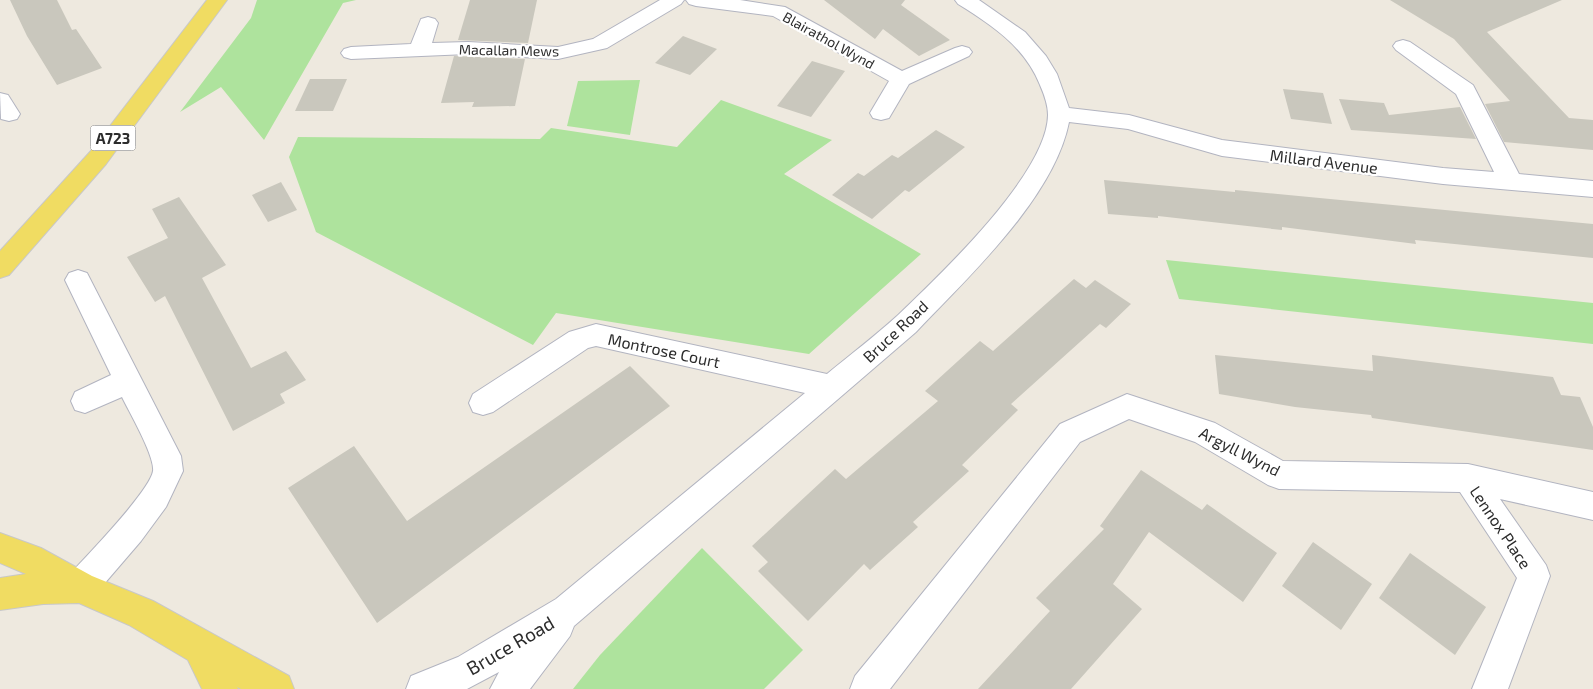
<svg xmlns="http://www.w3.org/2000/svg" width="1593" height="689" viewBox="0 0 1593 689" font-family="'Exo 2',sans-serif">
	<rect width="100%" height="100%" fill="#eee9df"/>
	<g fill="#aee39d">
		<polygon points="257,0 356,0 343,3 264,140 221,87 180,112 251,18"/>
		<polygon points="640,80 630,135 567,126 578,81"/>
		<polygon points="721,100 832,140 784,174 921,254 809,354 556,313 533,345 316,232 289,157 298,137 540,139 551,128 677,147"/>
		<polygon points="1166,260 1593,303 1593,344 1179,299"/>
		<polygon points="702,548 803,650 764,689 573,689 600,655"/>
	</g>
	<g fill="#c9c7bd">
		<polygon points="10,0 57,0 72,30 76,29 102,68 57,85 27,36"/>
		<polygon points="470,0 537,0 528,43 458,40"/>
		<polygon points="824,0 905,0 901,5 950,40 919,56 883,29 875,39"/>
		<polygon points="1390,0 1562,0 1487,32 1569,118 1593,120 1593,150 1504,142 1485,104 1510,101 1454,39"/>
		<polygon points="683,36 717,49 690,75 655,63"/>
		<polygon points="454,56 525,59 515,106 472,107 474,102 441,103"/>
		<polygon points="812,61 845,71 811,117 777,106"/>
		<polygon points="310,79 347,79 333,111 295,111"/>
		<polygon points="1283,89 1323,93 1332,124 1291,119"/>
		<polygon points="1339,99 1384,103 1389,115 1460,107 1476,139 1351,130"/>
		<polygon points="936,130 965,147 909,192 905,190 872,219 832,195 858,173 864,176 892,155 898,158"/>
		<polygon points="1104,180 1235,192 1235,190 1593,224 1593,258 1415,240 1416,244 1282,227 1282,230 1158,216 1158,218 1108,214"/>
		<polygon points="281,182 297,210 268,222 252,195"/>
		<polygon points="179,197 226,265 202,278 251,368 286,351 306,380 280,394 285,403 233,431 165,296 155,302 127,257 168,238 152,209"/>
		<polygon points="1074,279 1086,288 1095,280 1131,304 1106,328 1100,324 1011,404 1018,410 962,465 969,471 913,522 918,527 870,570 864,564 808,621 758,571 768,562 752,546 835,469 846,479 938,401 925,391 980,341 993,351"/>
		<polygon points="1215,355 1373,371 1372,355 1553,377 1561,395 1580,397 1593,427 1593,450 1372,418 1371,415 1295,407 1219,394"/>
		<polygon points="630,366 670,406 377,623 288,488 354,446 407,521"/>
		<polygon points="1141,470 1202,510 1207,504 1277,553 1243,602 1149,532 1113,584 1142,609 1071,689 978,689 1050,611 1036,598 1104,529 1100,526"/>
		<polygon points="1313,542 1372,584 1341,630 1282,586"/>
		<polygon points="1410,553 1486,607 1455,655 1379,598"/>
	</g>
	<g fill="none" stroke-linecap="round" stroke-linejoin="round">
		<defs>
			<g id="minor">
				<polygon points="660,0 684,0 681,4 607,48 558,59 468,54 351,59 344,57 341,53 344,49 351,47 411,44 421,19 428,17 435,19 438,23 432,43 468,42 558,47 593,39"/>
				<polygon points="686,0 740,0 785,7 902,71 955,48 962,46 969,48 972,52 969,56 909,84 889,118 881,120 873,118 870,113 889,81 773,16 696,6 689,4"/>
				<path d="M955,0H979L1025,32L1046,56L1057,74L1069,108L1129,115L1222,140L1443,168L1494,172L1456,94L1396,50L1393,46L1396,42L1403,40L1410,42L1473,85L1519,174L1593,181V197L1443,184L1222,156L1128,129L1069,122C1054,198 968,277 916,332L574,626L570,636L530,689H490L499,672L467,689H406L411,676L458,657L556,599L805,393L596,346L588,348L493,412L483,415L473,412L469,403L473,394L569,332L596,324L827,374C850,355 875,336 897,316C940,275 1047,174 1048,115C1048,105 1044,94 1040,85C1025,47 992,25 958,4Z"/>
				<polygon points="0,93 8,95 20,114 17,119 9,121 1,119"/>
				<path d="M78,270L87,273L181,456L183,471L166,507L141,541L92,598L80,603L68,598L63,587L68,576C85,558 150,491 153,471C155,456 129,412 122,397L85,413L75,410L71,401L75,392L111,375L65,280L69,273Z"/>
				<polygon points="1127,394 1215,423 1283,461 1468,464 1593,492 1593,520 1500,499 1546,565 1550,576 1508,689 1472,689 1517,578 1460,492 1279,489 1268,485 1195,442 1129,419 1080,442 890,689 850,689 855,676 1060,424"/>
			</g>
			<g id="major">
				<polygon points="207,0 227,0 106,164 9,275 0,278 0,251 90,152"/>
				<polygon points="0,533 41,548 92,576 153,601 289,676 294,689 241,689 237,687 238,689 202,689 188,660 129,625 79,603 43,604 0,610 0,578 26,574 0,563"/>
			</g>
		</defs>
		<use href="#minor" stroke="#b2b4c0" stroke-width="2"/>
		<use href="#major" stroke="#c8c8c8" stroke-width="2"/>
		<use href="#minor" fill="#fff" fill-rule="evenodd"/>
		<use href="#major" fill="#f0dc62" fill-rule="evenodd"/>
	</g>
	<g text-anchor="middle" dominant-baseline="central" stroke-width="4.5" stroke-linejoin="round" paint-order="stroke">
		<g font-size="14" fill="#2c2c2c" stroke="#fff">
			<text transform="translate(829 40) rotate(29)">Blairathol Wynd</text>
			<text transform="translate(509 50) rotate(1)">Macallan Mews</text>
		</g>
		<rect fill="#fff" stroke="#6b6b6b" stroke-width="1" x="90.5" y="125.5" width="45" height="25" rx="4"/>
		<g font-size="15" font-weight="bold" fill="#2c2c2c">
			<text x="113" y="138">A723</text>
		</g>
		<g font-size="16" fill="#2c2c2c" stroke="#fff">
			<text transform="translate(1324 161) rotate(7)">Millard Avenue</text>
			<text transform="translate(895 331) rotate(-43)">Bruce Road</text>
			<text transform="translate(664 350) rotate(12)">Montrose Court</text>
			<text transform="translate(1240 451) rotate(27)">Argyll Wynd</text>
			<text transform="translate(1501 527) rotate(56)">Lennox Place</text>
		</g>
		<g font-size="19" fill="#2c2c2c" stroke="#fff">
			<text transform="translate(510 645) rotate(-30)">Bruce Road</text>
		</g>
	</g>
</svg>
